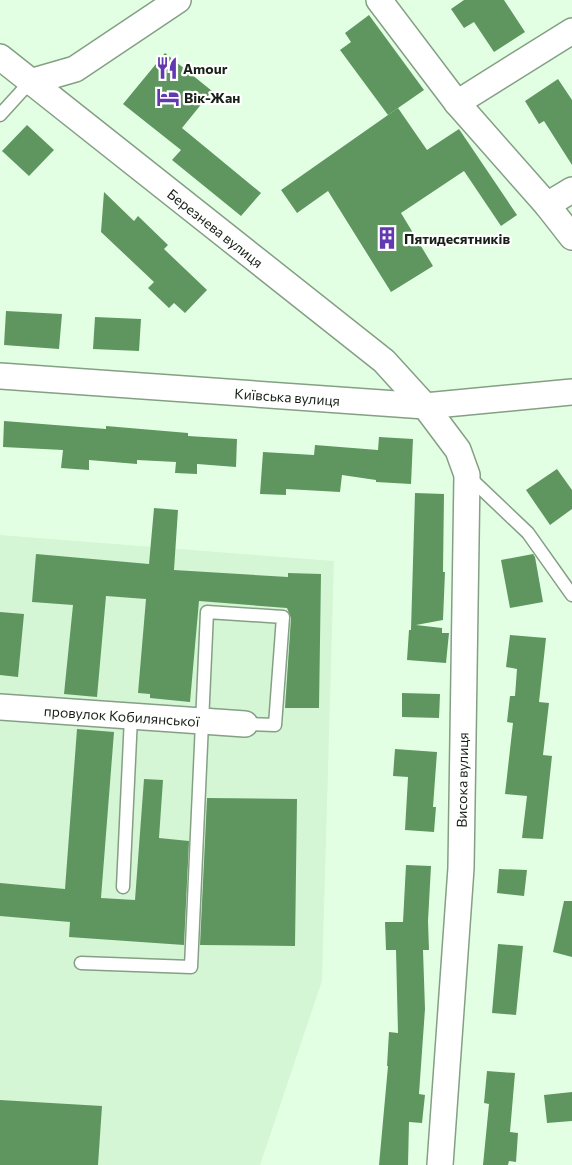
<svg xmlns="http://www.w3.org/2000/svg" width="572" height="1165" viewBox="0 0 572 1165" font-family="Commissioner,sans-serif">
	<rect width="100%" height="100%" fill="#e3ffe3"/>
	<polygon fill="#d5f6d4" points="0,535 334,561 322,981 260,1165 0,1165"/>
	<g fill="#5f9660">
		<polygon points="464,0 504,0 525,32 494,52 474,22 464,28 451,9"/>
		<polygon points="369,15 424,90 388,115 340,50 351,42 345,33"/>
		<polygon points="165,53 212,91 182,128 261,193 241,216 172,160 181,150 123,104"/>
		<polygon points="558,79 572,100 572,165 544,121 539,124 525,101"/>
		<polygon points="398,108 427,150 459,129 517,215 501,226 464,171 401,213 433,266 391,292 328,191 297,213 281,190"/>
		<polygon points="27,125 54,150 29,176 2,151"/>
		<polygon points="104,192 134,221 138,216 168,245 164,249 207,290 185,313 174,303 169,308 148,288 154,282 101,232"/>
		<polygon points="6,311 62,314 59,349 4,345"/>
		<polygon points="95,317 141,319 139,351 93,349"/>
		<polygon points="4,421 106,429 106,426 188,433 188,436 237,439 236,467 197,464 197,474 175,473 176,462 137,460 137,464 89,460 89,470 61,468 63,450 3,447"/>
		<polygon points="379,437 413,439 411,484 376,482 376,480 342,475 340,492 286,489 286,495 260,494 263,452 314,455 315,445 378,450"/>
		<polygon points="557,469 572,490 572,509 550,525 526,490"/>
		<polygon points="415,493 444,494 443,572 445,572 443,620 416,625 442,628 442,633 449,633 446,663 407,660 409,630 411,630"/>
		<polygon points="154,508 178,510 174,570 288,577 288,573 321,574 319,708 285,708 291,618 287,608 199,601 190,702 150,698 150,694 138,693 146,599 106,596 97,697 64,694 73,605 32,602 36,554 149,564"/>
		<polygon points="533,554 535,557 543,602 510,608 501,560"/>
		<polygon points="0,612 24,614 18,677 0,675"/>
		<polygon points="510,635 546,638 539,702 549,703 543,755 552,756 543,839 522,838 527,796 505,794 513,723 507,722 510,696 515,696 517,669 506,667"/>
		<polygon points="402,693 440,694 439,718 402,717"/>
		<polygon points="77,729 114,732 101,898 135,900 144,779 163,780 159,838 189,841 184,945 69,937 70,922 0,916 0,883 65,889"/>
		<polygon points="395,749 437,752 433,807 436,807 434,832 405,830 408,777 393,776"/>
		<polygon points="207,798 297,799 295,946 200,945"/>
		<polygon points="406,865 431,866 428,921 429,950 423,950 425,1009 419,1094 425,1095 422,1123 409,1122 408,1165 379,1165 388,1066 387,1066 389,1032 398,1033 396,950 386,950 385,922 403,922"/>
		<polygon points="499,869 527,870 524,896 497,893"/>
		<polygon points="564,901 572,901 572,957 553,952"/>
		<polygon points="498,944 523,946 516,1015 492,1013"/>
		<polygon points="487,1071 515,1073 510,1132 518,1133 516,1162 509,1161 508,1165 483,1165 489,1104 484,1103"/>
		<polygon points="572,1092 572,1121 547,1123 544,1095"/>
		<polygon points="0,1100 102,1106 98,1165 0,1165"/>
	</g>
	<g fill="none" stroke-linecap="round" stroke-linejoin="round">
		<defs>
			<g id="lane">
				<polyline points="0,115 30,82"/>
				<polyline points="467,475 528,533 572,595"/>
				<polyline points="123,887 131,717"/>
				<polyline points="81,963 191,967 207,612 283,617 275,725 245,724"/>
			</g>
			<g id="street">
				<polyline points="379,0 457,103 547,205 572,237"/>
				<path id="s1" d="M0,57L384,361L425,406L458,450L467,475L461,868L440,1165"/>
				<polyline points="30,82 75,69 178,0"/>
				<polyline points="457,103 572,31"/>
				<polyline points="547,205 572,190"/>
				<path id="s2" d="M0,376L425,406L572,392"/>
				<path id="s3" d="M0,707L245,724"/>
			</g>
		</defs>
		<use href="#lane" stroke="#859f85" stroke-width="15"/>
		<use href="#street" stroke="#859f85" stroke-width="28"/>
		<use href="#lane" stroke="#fff" stroke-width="12"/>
		<use href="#street" stroke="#fff" stroke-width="25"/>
	</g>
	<defs>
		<symbol id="restaurant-bare" viewBox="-9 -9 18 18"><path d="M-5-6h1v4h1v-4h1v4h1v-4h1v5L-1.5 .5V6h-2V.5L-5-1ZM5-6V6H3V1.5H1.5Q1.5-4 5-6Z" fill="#6339b1" stroke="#fff" stroke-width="2.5" paint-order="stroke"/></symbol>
		<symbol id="hotel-bare" viewBox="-9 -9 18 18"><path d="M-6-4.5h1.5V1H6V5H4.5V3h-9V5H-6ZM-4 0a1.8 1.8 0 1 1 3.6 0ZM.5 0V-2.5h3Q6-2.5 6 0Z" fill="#6339b1" stroke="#fff" stroke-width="2.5" paint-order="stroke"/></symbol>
		<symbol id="building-bare" viewBox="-9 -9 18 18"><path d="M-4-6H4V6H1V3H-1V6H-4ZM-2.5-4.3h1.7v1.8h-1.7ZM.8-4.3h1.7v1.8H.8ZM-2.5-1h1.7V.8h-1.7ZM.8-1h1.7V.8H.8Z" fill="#6339b1" stroke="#fff" stroke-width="2.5" paint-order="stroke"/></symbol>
	</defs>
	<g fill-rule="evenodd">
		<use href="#restaurant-bare" x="151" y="52" width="32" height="32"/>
		<use href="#hotel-bare" x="152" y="81" width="32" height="32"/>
		<use href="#building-bare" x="371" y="222" width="32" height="32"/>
	</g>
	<g text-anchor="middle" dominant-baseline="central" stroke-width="4.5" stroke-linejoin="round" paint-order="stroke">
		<g font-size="14" font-weight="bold" fill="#172117" stroke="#fff" text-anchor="start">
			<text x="183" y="68">Amour</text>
			<text x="184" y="97">Вік-Жан</text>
			<text x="404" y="238">Пятидесятників</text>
		</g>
		<g font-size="14" fill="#172117" stroke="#fff">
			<text stroke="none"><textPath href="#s1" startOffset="275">Березнева вулиця</textPath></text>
			<text stroke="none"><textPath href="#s2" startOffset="288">Київська вулиця</textPath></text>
			<text stroke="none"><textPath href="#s3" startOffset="122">провулок Кобилянської</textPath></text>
			<text transform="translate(462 780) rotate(-89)">Висока вулиця</text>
		</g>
	</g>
</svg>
